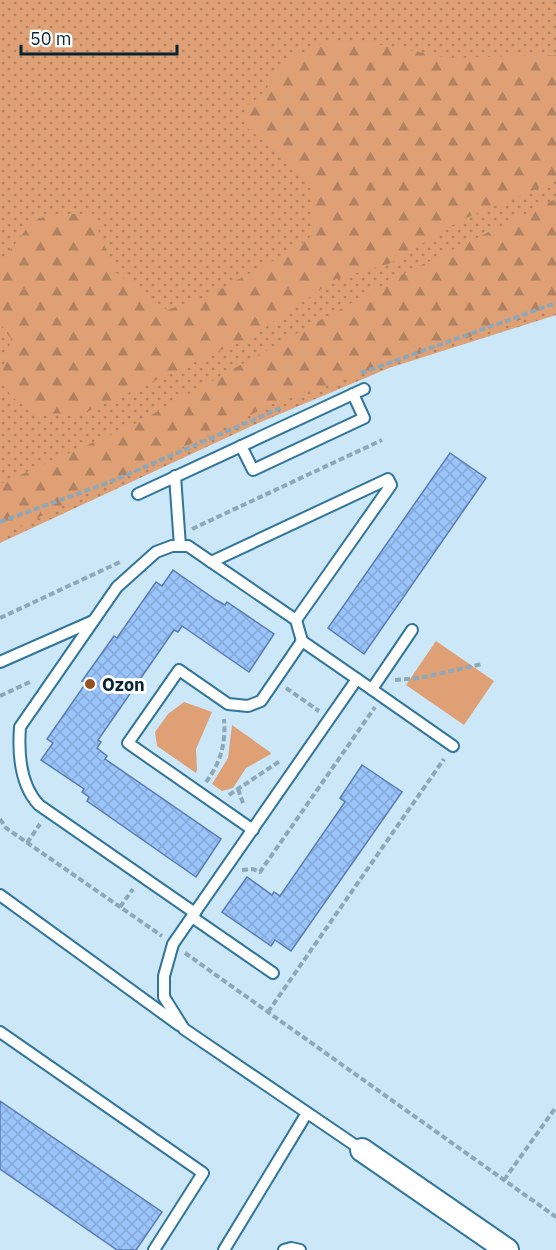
<svg xmlns="http://www.w3.org/2000/svg" width="556" height="1250" viewBox="0 0 556 1250" font-family="'IBM Plex Sans',sans-serif">
	<defs>
		<pattern id="grass-dots" width="8" height="8" patternUnits="userSpaceOnUse" patternTransform="scale(1.5)"><rect width="8" height="8" fill="#dea074"/><path d="M2 2h.1M6 6h.1" fill="none" stroke="#b28260" stroke-width="1.8" stroke-linecap="round"/></pattern>
		<pattern id="forest-firs" width="22" height="20" patternUnits="userSpaceOnUse" patternTransform="scale(1.5)"><rect width="22" height="20" fill="#dea074"/><path d="M5 1l3.5 6h-7zM16 11l3.5 6h-7z" fill="#b28260"/></pattern>
		<pattern id="building-cross-hatch" width="8" height="8" patternUnits="userSpaceOnUse" patternTransform="scale(1.5)"><rect width="8" height="8" fill="#9bc4fb"/><path d="M0 0l8 8M0 8l8-8" fill="none" stroke="#84a8d8"/></pattern>
	</defs>
	<rect width="100%" height="100%" fill="#cce7f8"/>
	<polygon fill="url(#grass-dots)" points="0,0 556,0 556,315 389,368 256,424 0,543"/>
	<g fill="url(#forest-firs)">
		<polygon points="366,42 450,58 556,55 556,181 461,220 391,263 336,279 254,335 84,413 34,414 11,396 1,378 11,339 0,323 0,264 31,223 49,214 92,214 115,272 167,310 208,296 298,247 314,233 313,194 305,175 244,125 246,106 262,95 286,60 323,43"/>
		<polygon points="556,199 556,308 279,401 0,536 0,484 137,423 403,274"/>
	</g>
	<g fill="#dea074">
		<polygon points="436,641 494,681 464,725 406,685"/>
		<polygon points="184,702 212,712 196,749 197,770 196,773 157,746 155,732 168,714"/>
		<polygon points="232,725 270,752 271,754 246,768 233,788 222,791 212,784 228,758"/>
	</g>
	<g fill="url(#building-cross-hatch)" stroke="#567db1" stroke-width="1.5">
		<polygon points="450,453 486,478 364,654 328,628"/>
		<polygon points="173,570 216,600 225,605 227,602 274,634 249,672 182,626 178,632 174,630 98,740 101,742 97,748 107,756 105,759 221,839 196,877 87,801 89,797 82,792 84,789 41,760 53,743 47,739 86,683 82,681 114,636 117,638 156,582 162,586"/>
		<polygon points="362,765 402,792 291,951 275,940 271,946 222,912 247,877 272,895 274,892 280,896 345,802 340,798"/>
		<polygon points="0,1101 162,1212 136,1250 117,1250 0,1169"/>
	</g>
	<g fill="none" stroke-linecap="round" stroke-linejoin="round">
		<defs>
			<g id="service">
				<polyline points="241,446 253,470 364,418 353,394"/>
				<polyline points="175,476 180,546"/>
				<polyline points="138,494 364,389"/>
				<polyline points="211,562 388,479 391,485 296,620"/>
				<polyline points="0,662 93,621"/>
				<polyline points="372,689 412,630"/>
				<polyline points="253,830 128,743 179,670 228,704 248,706 261,701 302,641 357,679"/>
				<polyline points="0,895 179,1025"/>
				<path d="M195,913L39,805C20,785 18,754 20,727L117,587L156,552L172,546H188L296,620L302,641"/>
				<polyline points="192,917 273,973"/>
				<polyline points="0,1032 203,1173 154,1250"/>
				<polyline points="362,1150 184,1029 164,997 164,976 173,944 357,679 453,746"/>
				<polyline points="224,1250 307,1113"/>
				<polyline points="284,1250 291,1248 300,1250"/>
			</g>
			<polyline id="minor" points="362,1150 507,1250"/>
		</defs>
		<use href="#service" stroke="#30769c" stroke-width="14"/>
		<use href="#minor" stroke="#30769c" stroke-width="26"/>
		<g stroke="#8da9b9" stroke-width="4" stroke-dasharray="6 3" stroke-linecap="butt">
			<polyline points="361,373 556,303"/>
			<polyline points="0,522 110,482 283,407"/>
			<polyline points="192,529 382,440"/>
			<polyline points="0,618 120,562"/>
			<polyline points="395,680 420,678 482,664"/>
			<polyline points="286,688 319,711"/>
			<polyline points="0,696 32,681"/>
			<path d="M206,782C221,762 226,743 224,719"/>
			<polyline points="238,789 244,806"/>
			<polyline points="229,795 280,761"/>
			<polyline points="0,819 6,828 162,936"/>
			<polyline points="27,843 40,824"/>
			<polyline points="242,870 253,869 260,872 375,707"/>
			<polyline points="120,907 133,889"/>
			<polyline points="185,953 556,1217"/>
			<polyline points="268,1012 444,759"/>
			<polyline points="504,1180 556,1107"/>
		</g>
		<use href="#service" stroke="#fff" stroke-width="10"/>
		<use href="#minor" stroke="#fff" stroke-width="22"/>
	</g>
	<circle fill="#93521d" stroke="#fff" stroke-width="2" cx="90" cy="684" r="6"/>
	<g text-anchor="middle" dominant-baseline="central" stroke-width="6" stroke-linejoin="round" paint-order="stroke">
		<g font-size="18" font-weight="bold" fill="#062433" stroke="#fff" text-anchor="start">
			<text x="102" y="684">Ozon</text>
		</g>
	</g>
	<path d="M21 45v9h156v-9" fill="none" stroke="#062433" stroke-width="3"/>
	<text x="30" y="45" font-size="18" fill="#062433" stroke="#ffffff" stroke-width="4.5" paint-order="stroke">50 m</text>
</svg>
